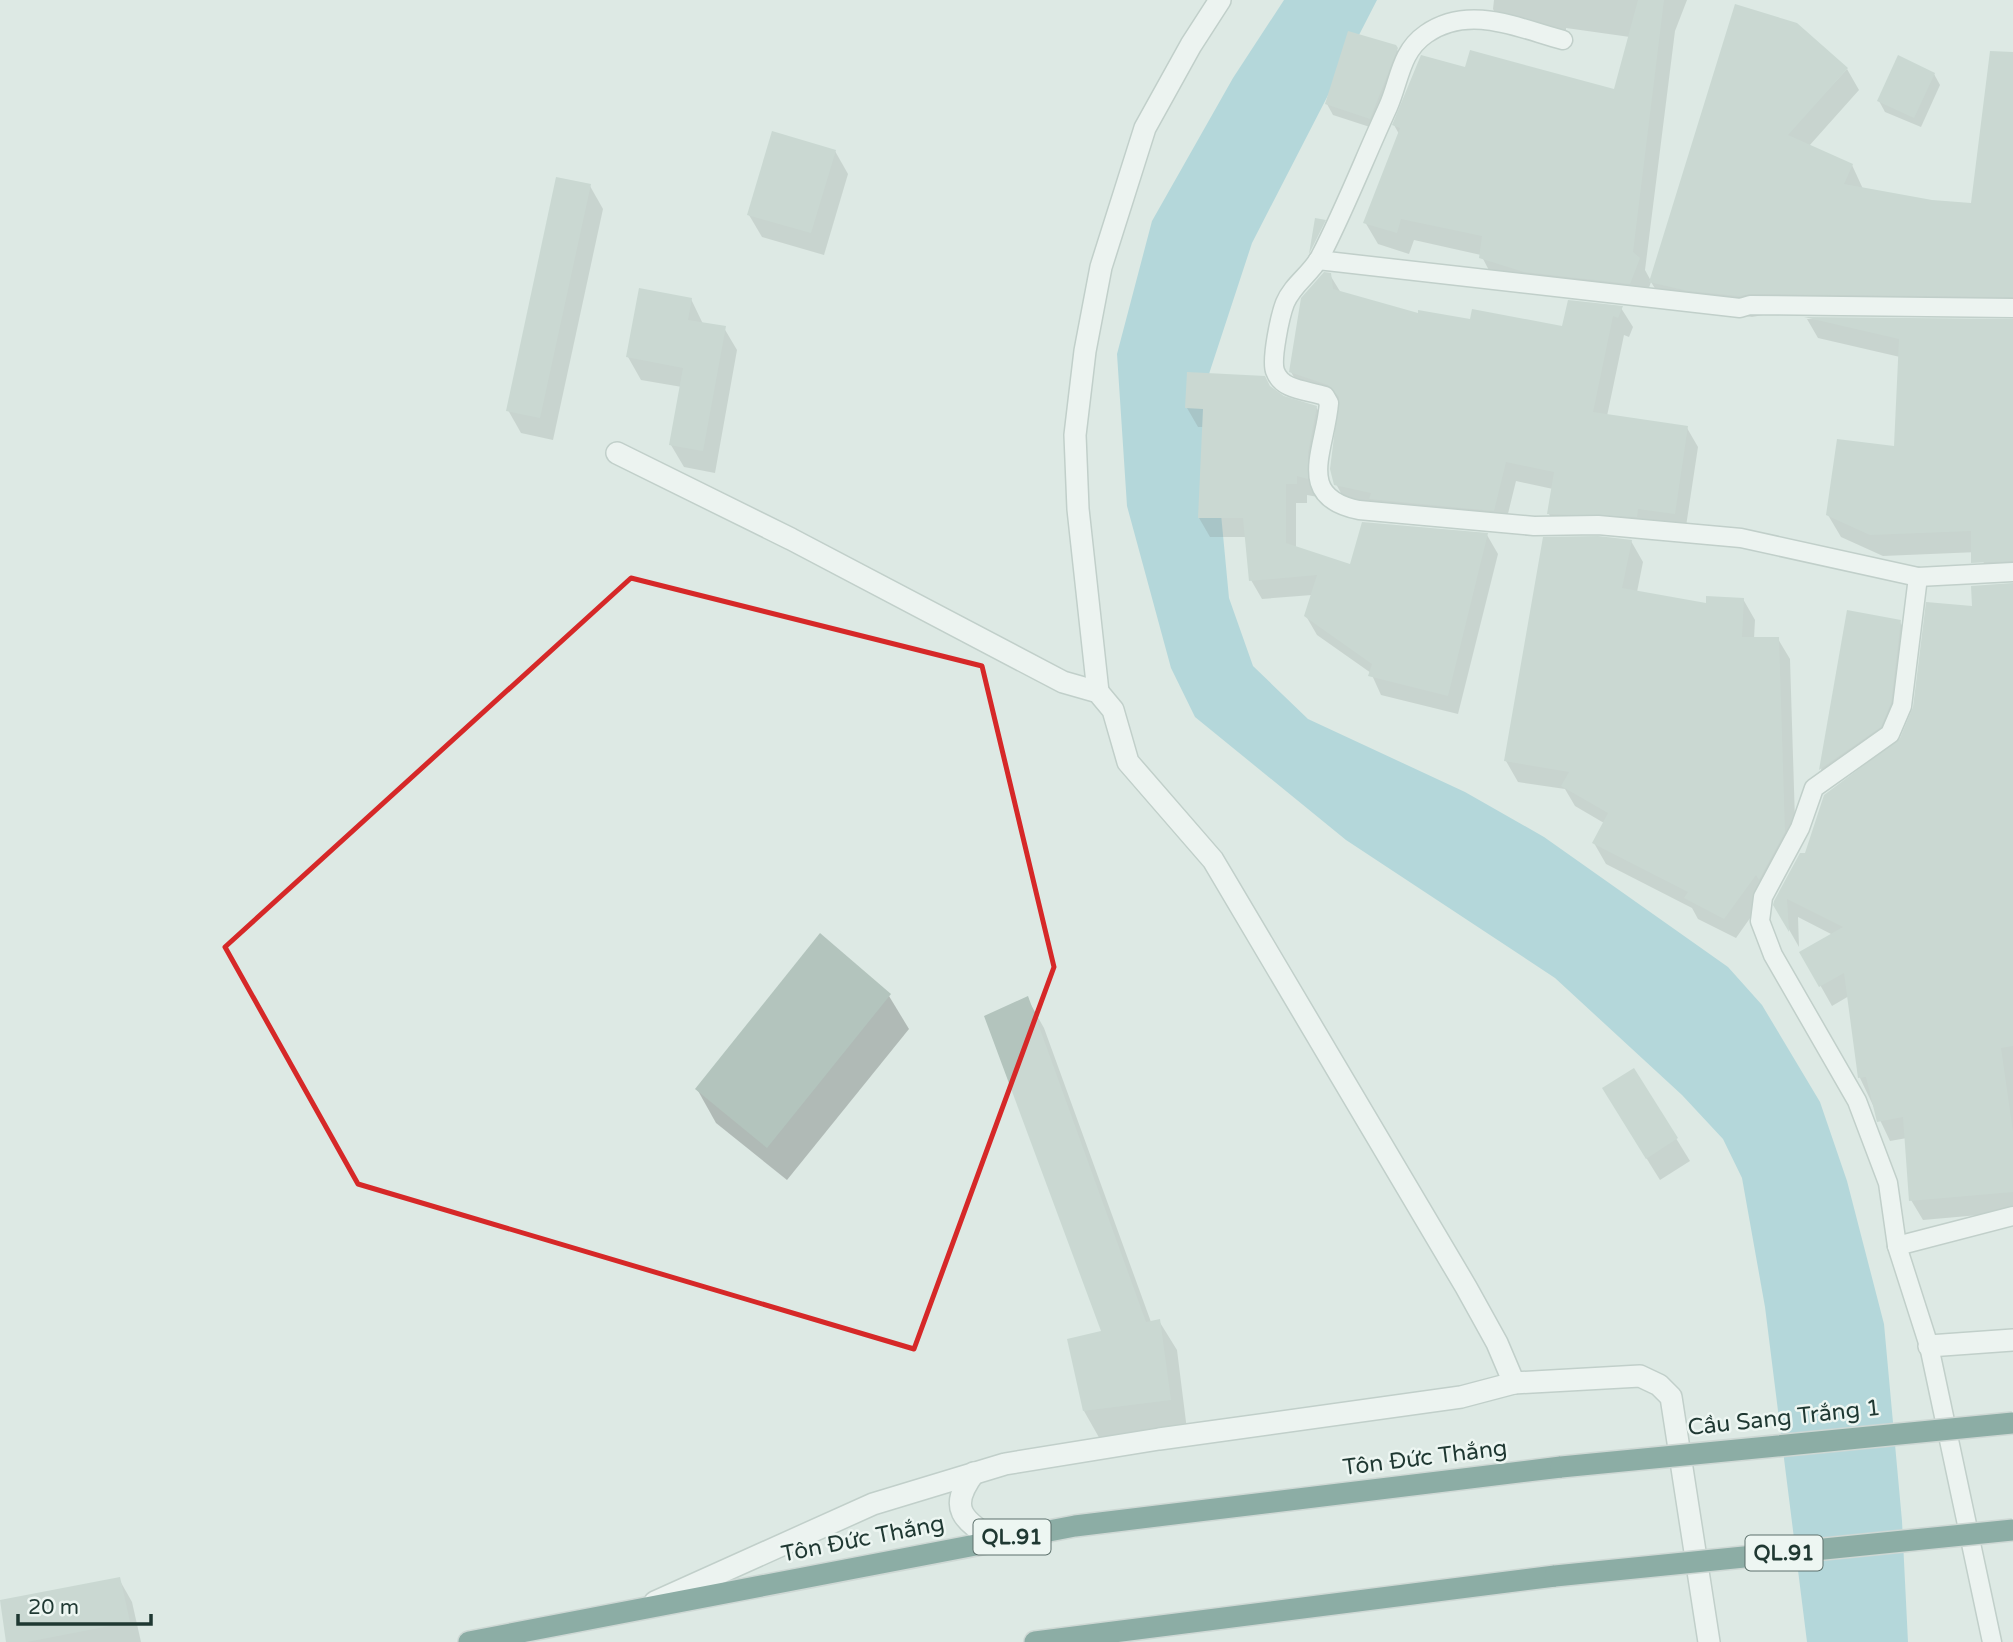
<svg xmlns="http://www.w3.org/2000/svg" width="2013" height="1642" viewBox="0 0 2013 1642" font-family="'Varela Round',sans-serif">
	<rect width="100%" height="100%" fill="#dde9e4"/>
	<polygon fill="#84c1cf" points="1284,0 1377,0 1252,243 1208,377 1229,598 1253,666 1308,719 1465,792 1544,837 1728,967 1762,1005 1820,1102 1847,1181 1884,1324 1902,1521 1908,1642 1807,1642 1765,1307 1742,1178 1723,1139 1682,1095 1555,978 1346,840 1195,717 1171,668 1127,506 1117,354 1152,221 1233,78"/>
	<g fill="#0003">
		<polygon points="1494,0 1687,0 1675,31 1645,270 1651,281 1847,69 1859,90 1809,146 1852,165 1863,189 1932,202 1973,205 2013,112 2013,317 1763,315 1752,317 1664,303 1651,282 1643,305 1494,280 1481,255 1414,240 1409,254 1378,244 1365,222 1399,134 1394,125 1467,69 1615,92 1630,37 1566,28 1566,35 1506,31 1493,9"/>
		<polygon points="1395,46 1403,61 1376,129 1333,115 1327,104"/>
		<polygon points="1934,74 1940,85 1921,127 1885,112 1879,101"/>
		<polygon points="835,151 848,174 824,255 762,237 749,215"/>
		<polygon points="590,186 603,209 553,440 521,433 508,410"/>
		<polygon points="1330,275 1341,293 1419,315 1563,328 1621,308 1633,327 1629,337 1624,335 1607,416 1687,428 1698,447 1685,533 1647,536 1560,534 1549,514 1553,489 1516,481 1504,530 1347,504 1336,484 1340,404 1302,391 1291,372"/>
		<polygon points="691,299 703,324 724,328 737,350 715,473 684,467 671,445 682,387 641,380 628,357"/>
		<polygon points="1807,319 2013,321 2013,564 1985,565 1978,552 1883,556 1841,537 1828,515 1895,448 1900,357 1818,338"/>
		<polygon points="1269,387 1283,398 1316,407 1327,426 1318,497 1307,495 1307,503 1296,503 1296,548 1351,566 1487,535 1498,554 1458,714 1381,695 1371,673 1317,635 1306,616 1312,595 1262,599 1251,580 1247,537 1210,537 1199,518 1204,427 1198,427 1187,408"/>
		<polygon points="1631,541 1643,562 1637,592 1707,605 1743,599 1755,620 1754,639 1778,639 1790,659 1796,853 1736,938 1698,919 1692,908 1606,864 1594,843 1604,823 1575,806 1565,789 1518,782 1506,761"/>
		<polygon points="1848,612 1900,622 1909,638 1899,720 1830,785 1821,770"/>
		<polygon points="2013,622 2013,1212 1923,1220 1911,1200 1907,1138 1890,1141 1860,1078 1849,996 1832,1006 1802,953 1833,935 1798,917 1799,947 1775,905 1807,855 1898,744"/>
		<polygon points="889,996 909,1029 787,1180 716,1123 697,1089"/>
		<polygon points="1027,998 1044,1028 1151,1322 1159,1321 1177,1350 1187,1430 1101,1441 1084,1411 1103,1333"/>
		<polygon points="1634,1070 1690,1161 1660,1180 1617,1111"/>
		<polygon points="119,1579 132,1602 141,1642 8,1642"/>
	</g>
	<g fill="#b3c4bd">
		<polygon points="1638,0 1664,0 1633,252 1640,258 1630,284 1524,272 1479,258 1482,236 1401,219 1397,233 1363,223 1400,128 1392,125 1421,55 1465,67 1470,50 1614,89"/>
		<polygon points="1735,4 1797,23 1848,68 1788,135 1853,164 1844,184 1932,200 1971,203 1990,51 2013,52 2013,297 1750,294 1739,296 1688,291 1649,282"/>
		<polygon points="1348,31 1396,45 1398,48 1370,119 1325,104"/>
		<polygon points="1898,55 1935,73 1914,118 1877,101"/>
		<polygon points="772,131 836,150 811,233 747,215"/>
		<polygon points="556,177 591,184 540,418 506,411"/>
		<polygon points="1315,218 1326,220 1309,254"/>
		<polygon points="1324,272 1331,273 1333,289 1418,313 1418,310 1470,319 1472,309 1562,326 1568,300 1623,306 1618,318 1613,316 1593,412 1688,426 1675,514 1638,509 1637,517 1547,514 1554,472 1506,462 1494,511 1369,499 1371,493 1334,485 1330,469 1339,397 1328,385 1289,372 1301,298"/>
		<polygon points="639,288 692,298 688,320 726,326 703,451 669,445 683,368 626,357"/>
		<polygon points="1804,317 2013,319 2013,561 1971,563 1971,531 1870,535 1826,515 1837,439 1894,446 1899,339"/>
		<polygon points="1187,372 1265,376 1270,386 1284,396 1317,406 1308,453 1308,479 1297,476 1297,484 1286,484 1286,543 1350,564 1362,522 1488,533 1448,696 1368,676 1372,664 1304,616 1317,575 1249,581 1243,518 1198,518 1203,409 1185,408"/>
		<polygon points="1598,536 1632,540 1622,588 1706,603 1706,596 1744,598 1742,637 1779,637 1785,832 1759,880 1756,875 1724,919 1684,898 1688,892 1592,843 1608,813 1561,786 1569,772 1504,761 1543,537"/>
		<polygon points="2013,583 2013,1046 2001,1048 2013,1132 2013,1192 1909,1201 1903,1117 1877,1122 1866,1077 1858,1078 1844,973 1819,987 1799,952 1843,927 1787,899 1789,932 1773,905 1774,901 1800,853 1805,853 1824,795 1900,738 1913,707 1926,602 1972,606 1971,586"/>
		<polygon points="1847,610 1901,620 1891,703 1881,727 1819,770"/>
		<polygon points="820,933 891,994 767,1148 695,1089"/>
		<polygon points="1028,996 1146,1322 1160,1319 1171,1400 1083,1411 1067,1339 1101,1331 984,1016"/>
		<polygon points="1634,1068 1678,1138 1646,1159 1602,1088"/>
		<polygon points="120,1577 130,1622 27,1642 6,1642 0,1600"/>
	</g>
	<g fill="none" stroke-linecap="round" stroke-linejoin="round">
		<defs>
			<g id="lane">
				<path d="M1563,40C1518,28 1469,4 1426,34C1400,52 1400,80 1388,107C1365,157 1345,209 1320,257C1310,275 1293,284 1285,303C1280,316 1271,359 1275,371C1282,391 1308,390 1325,396L1329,403C1325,451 1294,497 1359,510L1534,526L1598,525L1741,538L1918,577L2013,572"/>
				<polyline points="1318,260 1740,308 1750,305 2013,308"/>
				<polyline points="1918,577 1902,706 1890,734 1814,788 1800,828 1763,897 1760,921 1773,955 1857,1101 1888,1183 1897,1246 1929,1346 1992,1642"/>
				<polyline points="1897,1246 2013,1216"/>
			</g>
			<g id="street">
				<polyline points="617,453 791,539 1063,682 1098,692 1113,710 1128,762 1213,860 1466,1287 1497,1343 1514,1383 1461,1397 1159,1439 1005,1464 873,1504 655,1602"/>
				<polyline points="1098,692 1078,509 1075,435 1085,351 1101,267 1145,128 1191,45 1220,0"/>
				<polyline points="1929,1346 2013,1340"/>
				<polyline points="1514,1383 1640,1376 1659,1385 1671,1397 1709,1642"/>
				<path d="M974,1473C947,1509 963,1520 996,1541"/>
			</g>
			<g id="highway">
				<polyline points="469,1642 1075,1526 1561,1467"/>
				<polyline points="1035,1642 1555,1576"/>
			</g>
		</defs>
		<use href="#lane" stroke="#a0b0ab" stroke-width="21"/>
		<use href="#street" stroke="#a0b0ab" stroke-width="24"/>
		<use href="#highway" stroke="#bcc3c2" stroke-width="24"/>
		<use href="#lane" stroke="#fff" stroke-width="18"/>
		<use href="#street" stroke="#fff" stroke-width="21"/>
		<use href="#highway" stroke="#2b645a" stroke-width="21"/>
		<defs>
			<g id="highway-bridge">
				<polyline points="1561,1467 2013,1423"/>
				<polyline points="1555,1576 2013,1530"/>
			</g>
		</defs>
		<use href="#highway-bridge" stroke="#bcc3c2" stroke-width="24" stroke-linecap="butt"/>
		<use href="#highway-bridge" stroke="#2b645a" stroke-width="21"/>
	</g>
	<path d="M0 0H2013V1642H0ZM631,578L982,666L1054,967L914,1349L358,1184L225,947Z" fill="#dde9e4" fill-opacity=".55" fill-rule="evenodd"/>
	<path fill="none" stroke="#d62828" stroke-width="5" stroke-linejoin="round" d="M631,578L982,666L1054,967L914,1349L358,1184L225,947Z"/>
	<g text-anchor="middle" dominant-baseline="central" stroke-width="5" stroke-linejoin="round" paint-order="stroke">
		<g fill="#edf6f2" stroke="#5d716c" stroke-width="2">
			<rect x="973.5" y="1519.5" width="77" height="35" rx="5"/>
			<rect x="1745.5" y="1535.5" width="77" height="35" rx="5"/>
		</g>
		<g font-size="21" font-weight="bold" fill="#1f3832">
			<text x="1012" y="1537">QL.91</text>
			<text x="1784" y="1553">QL.91</text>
		</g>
		<g font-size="23" fill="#1f3832" stroke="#edf6f2">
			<text transform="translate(1784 1418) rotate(-6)">Cầu Sang Trắng 1</text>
			<text transform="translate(1425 1458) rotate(-7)">Tôn Đức Thắng</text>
			<text transform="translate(863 1539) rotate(-11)">Tôn Đức Thắng</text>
		</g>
	</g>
	<path d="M18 1614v10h133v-10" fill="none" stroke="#1f3832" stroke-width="3.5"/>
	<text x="28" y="1614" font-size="21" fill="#1f3832" stroke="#edf6f2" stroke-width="5" paint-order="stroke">20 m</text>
</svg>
